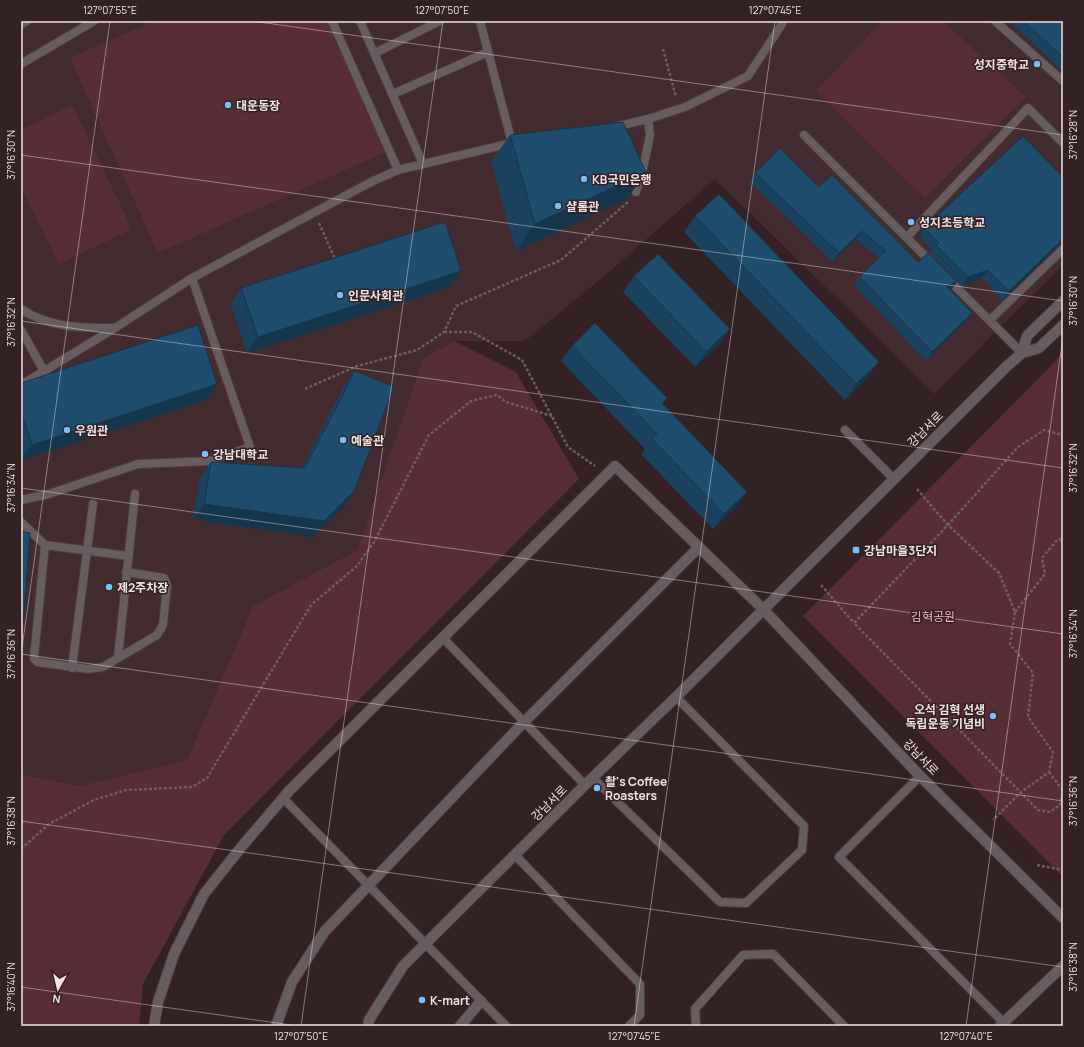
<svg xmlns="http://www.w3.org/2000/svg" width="1084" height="1047" viewBox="0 0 1084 1047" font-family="Manrope,'Noto Sans KR',sans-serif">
	<rect width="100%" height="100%" fill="#332124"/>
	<polygon fill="#432c30" points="21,21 1063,21 1063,265 998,329 935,394 715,179 608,273 525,341 454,341 423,358 357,550 253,606 187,760 79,786 21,774"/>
	<g fill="#572d36">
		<polygon points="154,21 327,21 386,152 158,253 70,58"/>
		<polygon points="882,21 943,21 1026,97 925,198 816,91"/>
		<polygon points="72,105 132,229 59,264 21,187 21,130"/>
		<polygon points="454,341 516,372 579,479 224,835 143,984 139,1026 21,1026 21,774 79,786 187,760 253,606 357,550 423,358"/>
		<polygon points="1063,352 1063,877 803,616 1047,370"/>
	</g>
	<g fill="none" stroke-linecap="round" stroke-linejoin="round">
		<defs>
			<g id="service">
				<polyline points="332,21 398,170"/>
				<polyline points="360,21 423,164"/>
				<polyline points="480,21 512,143"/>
				<polyline points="995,21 1063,81"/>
				<polyline points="21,24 27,21"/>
				<polyline points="375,53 440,21"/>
				<polyline points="21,64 94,21"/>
				<polyline points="393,94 488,52"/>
				<polyline points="614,127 648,119 685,107 748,76 782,24 782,21"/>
				<polyline points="804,135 932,263"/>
				<polyline points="636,192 644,164 650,135 648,119"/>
				<polyline points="907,237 1028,108 1063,143"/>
				<polyline points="947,278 1022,353"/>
				<path d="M21,309C49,328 83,328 114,328"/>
				<polyline points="990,320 1063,249"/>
				<polyline points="21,330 44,371"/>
				<polyline points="21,385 115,328 192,278 371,182 398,170 512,143"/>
				<polyline points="845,430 894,479"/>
				<polyline points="21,500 49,494 138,464 209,461 250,447 192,278"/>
				<polyline points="21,522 45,545 34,658 37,662 88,669 103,667 157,635 163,625 167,585 164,578 126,572"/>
				<polyline points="45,545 128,556"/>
				<polyline points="443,638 585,785"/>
				<polyline points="118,658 135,494"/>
				<polyline points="72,668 93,504"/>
				<polyline points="920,776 839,857 1004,1023"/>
				<polyline points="593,778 720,902 746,903 802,850 804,826 676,697"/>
				<polyline points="283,798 506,1026"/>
				<polyline points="515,855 640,984 640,1015 629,1026"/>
				<polyline points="696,1026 695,1009 743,955 773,954 844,1026"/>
			</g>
			<g id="minor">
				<polyline points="154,1026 158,1002 174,954 204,894 243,845 290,790 615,466 764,610"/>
				<polyline points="276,1026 292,982 325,931 524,722 699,547"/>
				<polyline points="460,1026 481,1001"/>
			</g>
			<g id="tertiary">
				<polyline points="1022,353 1027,336 1063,301"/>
				<polyline points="764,610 920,776 1063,918"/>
				<polyline points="368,1026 369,1020 403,966 585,785 676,697 1006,367 1022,353 1039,348 1063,325"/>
				<polyline points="1000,1026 1063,966"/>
			</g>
		</defs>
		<use href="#service" stroke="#4d3c3f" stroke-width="10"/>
		<use href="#minor" stroke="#4d3c3f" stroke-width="12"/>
		<use href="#tertiary" stroke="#4d3c3f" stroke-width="12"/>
		<g stroke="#6f5e61" stroke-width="2.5" stroke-dasharray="3 2" stroke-linecap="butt">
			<polyline points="663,49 676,97"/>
			<polyline points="319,223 336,261"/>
			<polyline points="444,332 472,332 522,360 568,447 595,466"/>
			<polyline points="305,389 357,366 417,350 444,332 456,306 561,260 628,202"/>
			<polyline points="917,489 948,525 999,573 1015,612 1010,644 1033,673 1028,717 1053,752 1049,772 1021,792 993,820"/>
			<polyline points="821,585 854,623"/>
			<polyline points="1015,612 1045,574 1042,558 1058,539 1063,540"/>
			<polyline points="1049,772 1063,791 1060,805 1050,812 1038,810 854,623 948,525 1018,447 1044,430 1063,435"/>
			<polyline points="21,849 49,824 94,800 126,790 192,787 207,778 311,605 357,566 374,542 429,435 471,401 497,395 506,402 552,416"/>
			<polyline points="1037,865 1063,870"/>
		</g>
		<use href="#service" stroke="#675d5f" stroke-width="8"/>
		<use href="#minor" stroke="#675d5f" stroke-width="10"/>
		<use href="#tertiary" stroke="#675d5f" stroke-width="10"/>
	</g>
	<g fill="#1b425e">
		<polygon points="1008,21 1063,21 1063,71"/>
		<polygon points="510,135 646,172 627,199 516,251 491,162"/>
		<polygon points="755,173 819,187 918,262 957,282 951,290 950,290 972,313 966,321 926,361 854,285 860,277 879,258 856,239 833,262 749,181"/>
		<polygon points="1063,177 1063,244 1059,245 1003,300 982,278 962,286 930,253 932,250 919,236 924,228"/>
		<polygon points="695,216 868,377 845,400 684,232"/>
		<polygon points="634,276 730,329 719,345 695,367 623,292"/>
		<polygon points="450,287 247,353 231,304 241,288"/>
		<polygon points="572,346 667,398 663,404 736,507 713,529 641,454 645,449 561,361"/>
		<polygon points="355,371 344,507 313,537 193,519 200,478 211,462 302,468 344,386"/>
		<polygon points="21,383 217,384 206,400 21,460"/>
	</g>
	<g fill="#16364c">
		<polygon points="646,172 627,199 516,251 535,224"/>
		<polygon points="862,231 856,239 833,262 839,253"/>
		<polygon points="1063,239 1063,244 1059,245 1003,300 1009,291"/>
		<polygon points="988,270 982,278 962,286 968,277"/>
		<polygon points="461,271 450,287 247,353 258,337"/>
		<polygon points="957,282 951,290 940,294 946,286"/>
		<polygon points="972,313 966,321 926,361 932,352"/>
		<polygon points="730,329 719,345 695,367 706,352"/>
		<polygon points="879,362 868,377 845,400 856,384"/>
		<polygon points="217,384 206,400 21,460 32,445"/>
		<polygon points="354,491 344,507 313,537 193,519 204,504"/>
		<polygon points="747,492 736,507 713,529 724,514"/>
		<polygon points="21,612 24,612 21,617"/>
	</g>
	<g fill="#1f4d6d" stroke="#16364c">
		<polygon points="1023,21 1063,21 1063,57"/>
		<polygon points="623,122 646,172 535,224 510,135"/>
		<polygon points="1023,136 1063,177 1063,239 1009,291 988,270 968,277 936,245 939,243 924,228"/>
		<polygon points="780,148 819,187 832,175 918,262 928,253 957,282 946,286 972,313 932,352 860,277 886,251 862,231 839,253 755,173"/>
		<polygon points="719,194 879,362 856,384 695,216"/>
		<polygon points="445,222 461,271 258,337 241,288"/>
		<polygon points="658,254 730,329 706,352 634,276"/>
		<polygon points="595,323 667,398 662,403 747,492 724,514 652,439 657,434 572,346"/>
		<polygon points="198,325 217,384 32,445 21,412 21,383"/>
		<polygon points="355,371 394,387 354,491 324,521 204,504 211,462 305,468"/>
		<polygon points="21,532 30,533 24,612 21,612"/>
	</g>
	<path fill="none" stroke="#f0e3e5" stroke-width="1" stroke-opacity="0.45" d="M252,21L1063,135M21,155L1063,301M21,321L1063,468M21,488L1063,634M21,654L1063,801M21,655L110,21M21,821L1063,967M21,987L298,1026M301,1026L443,21M634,1026L775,21M966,1026L1063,337"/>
	<g fill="#76c0f7" stroke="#332124" stroke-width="1.5">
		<circle cx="1037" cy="64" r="4"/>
		<circle cx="228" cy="105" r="4"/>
		<circle cx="584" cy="179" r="4"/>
		<circle cx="558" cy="206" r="4"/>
		<circle cx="911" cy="222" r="4"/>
		<circle cx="340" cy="295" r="4"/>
		<circle cx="67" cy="430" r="4"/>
		<circle cx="343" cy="440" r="4"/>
		<circle cx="205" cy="454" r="4"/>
		<rect x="852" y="546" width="8" height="8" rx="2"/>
		<circle cx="109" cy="587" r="4"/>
		<circle cx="993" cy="716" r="4"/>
		<circle cx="597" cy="788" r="4"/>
		<circle cx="422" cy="1000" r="4"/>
	</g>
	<g text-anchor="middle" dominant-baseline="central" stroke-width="3" stroke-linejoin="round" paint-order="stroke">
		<g font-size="12" font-weight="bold" fill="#f0e3e5" stroke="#332124" text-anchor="start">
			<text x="1029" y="64" text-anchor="end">성지중학교</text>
			<text x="236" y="105">대운동장</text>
			<text x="592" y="179">KB국민은행</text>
			<text x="566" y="206">샬롬관</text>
			<text x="919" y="222">성지초등학교</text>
			<text x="348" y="295">인문사회관</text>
			<text x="75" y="430">우원관</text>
			<text x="351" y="440">예술관</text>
			<text x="213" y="454">강남대학교</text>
			<text x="864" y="550">강남마을3단지</text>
			<text x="117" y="587">제2주차장</text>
			<text x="985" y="709" text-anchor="end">오석 김혁 선생<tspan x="985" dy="14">독립운동 기념비</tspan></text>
			<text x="605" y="781">촬's Coffee<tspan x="605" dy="14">Roasters</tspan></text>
			<text x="430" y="1000">K-mart</text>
		</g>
		<g font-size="12" fill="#f0e3e5" stroke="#332124">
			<text transform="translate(925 429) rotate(-45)">강남서로</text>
			<text transform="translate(921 757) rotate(46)">강남서로</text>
			<text transform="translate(549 803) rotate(-45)">강남서로</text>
		</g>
		<g font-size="12" fill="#f8b2be" stroke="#332124">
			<text x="933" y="616">김혁공원</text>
		</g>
	</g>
	<rect width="1084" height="1047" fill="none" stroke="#332124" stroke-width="44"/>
	<g transform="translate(58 989) rotate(188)" stroke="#332124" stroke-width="3" paint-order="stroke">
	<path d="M0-3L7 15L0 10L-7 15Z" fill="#f0e3e5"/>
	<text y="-6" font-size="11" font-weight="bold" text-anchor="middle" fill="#f0e3e5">N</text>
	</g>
	<rect x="22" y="22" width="1040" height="1003" fill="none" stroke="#f0e3e5" stroke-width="1.5"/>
	<g font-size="10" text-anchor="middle" fill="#f0e3e5">
		<text x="110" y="14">127°07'55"E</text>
		<text x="442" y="14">127°07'50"E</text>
		<text x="775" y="14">127°07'45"E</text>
		<text transform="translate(1073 135) rotate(-90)" y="4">37°16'28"N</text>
		<text transform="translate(11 155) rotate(-90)" y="4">37°16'30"N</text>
		<text transform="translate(1073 301) rotate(-90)" y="4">37°16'30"N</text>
		<text transform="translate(11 322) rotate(-90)" y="4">37°16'32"N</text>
		<text transform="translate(1073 468) rotate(-90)" y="4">37°16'32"N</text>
		<text transform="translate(11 488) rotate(-90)" y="4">37°16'34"N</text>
		<text transform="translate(1073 634) rotate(-90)" y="4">37°16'34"N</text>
		<text transform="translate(11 654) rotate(-90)" y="4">37°16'36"N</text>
		<text transform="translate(1073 801) rotate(-90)" y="4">37°16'36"N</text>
		<text transform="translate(11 821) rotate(-90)" y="4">37°16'38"N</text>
		<text transform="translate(1073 967) rotate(-90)" y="4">37°16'38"N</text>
		<text transform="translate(11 987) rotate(-90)" y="4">37°16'40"N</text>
		<text x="301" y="1040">127°07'50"E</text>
		<text x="634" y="1040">127°07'45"E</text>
		<text x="966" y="1040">127°07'40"E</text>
	</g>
</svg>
